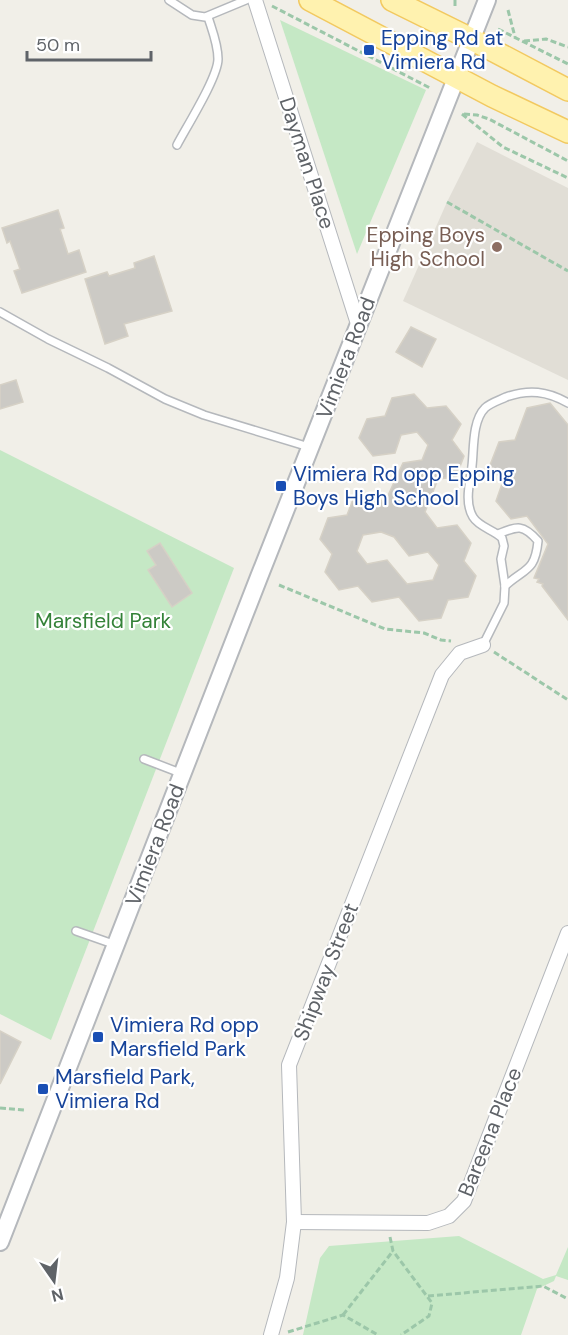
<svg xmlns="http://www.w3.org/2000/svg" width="568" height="1335" viewBox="0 0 568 1335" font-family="'DM Sans',sans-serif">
	<rect width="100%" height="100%" fill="#f1efe8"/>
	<polygon fill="#e1ded6" points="477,142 568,188 568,380 403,301 447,202"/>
	<g fill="#c5e8c5">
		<polygon points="280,20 426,90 357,254"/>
		<polygon points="0,450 234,568 51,1040 0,1014"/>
		<polygon points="459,1236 543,1279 556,1275 568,1247 568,1280 556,1276 554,1281 537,1289 521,1335 303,1335 320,1258 329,1246"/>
	</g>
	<g fill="#cccac5" stroke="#d6d1c6" stroke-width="1.5" fill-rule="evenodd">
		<polygon points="58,210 64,228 60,229 68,254 79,250 86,272 22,293 14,271 20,269 10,241 7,243 2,228"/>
		<polygon points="154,256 172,311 124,324 128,336 105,344 85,279 107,272 109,276 135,268 134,263"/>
		<polygon points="411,327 436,339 422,367 396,352"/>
		<polygon points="16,380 23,402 0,409 0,385"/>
		<path d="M414,394L427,408L446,406L461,424L452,440L464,456L456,477L438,479L425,512L437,528L457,525L471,543L464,561L476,576L468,597L448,600L441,618L419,621L399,597L372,602L358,586L339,590L325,572L332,554L320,539L328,518L347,515L354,497L376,494L384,504L403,463L422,460L428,445L417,432L401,435L395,453L373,456L359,438L367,419L385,416L392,398ZM381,532L394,537L409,556L428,552L439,565L433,580L407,584L387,560L367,564L357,551L363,535Z"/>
		<polygon points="550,403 568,425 568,620 542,586 543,584 537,582 539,579 534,578 548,544 527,516 511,519 496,501 503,481 490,465 499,442 515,440 527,408"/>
		<polygon points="160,543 192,593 172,607 148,570 156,565 147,551"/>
		<polygon points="0,1031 21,1042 0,1084"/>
	</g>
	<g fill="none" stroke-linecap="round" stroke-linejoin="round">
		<defs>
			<g id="service">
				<polyline points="169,0 192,15 205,17 246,0"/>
				<path d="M177,145C187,126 218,77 218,59C218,44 212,30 208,17"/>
				<polyline points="0,312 48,339 108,368 165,399 204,415 309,447"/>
				<path d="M498,534C518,526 523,524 538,541C535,572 525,568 505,586"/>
				<path d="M483,645L504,603L505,586L501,559L504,546L502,538C494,530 479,527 473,517C464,502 470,482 472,466C474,449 472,421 485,408C490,403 500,400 506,397C529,389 547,391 568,403"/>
				<polyline points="144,759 183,774"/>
				<polyline points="76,931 116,945"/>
			</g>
			<g id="minor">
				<polyline points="255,0 359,327"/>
				<polyline points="294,1222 428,1223 449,1216 464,1201 568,933"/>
				<polyline points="271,1335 287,1278 294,1222 289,1065 442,675 460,653 483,645"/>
			</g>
			<polyline id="tertiary" points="0,1242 259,577 487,0"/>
			<g id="primary">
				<polyline points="310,0 492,96 568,132"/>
				<polyline points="392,0 471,39 568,90"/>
			</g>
		</defs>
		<use href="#service" stroke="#b5b8bc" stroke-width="10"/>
		<use href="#minor" stroke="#b5b8bc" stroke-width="16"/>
		<use href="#tertiary" stroke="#b5b8bc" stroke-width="20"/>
		<use href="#primary" stroke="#f2c960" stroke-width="24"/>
		<g stroke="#9cc7a9" stroke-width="3" stroke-dasharray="6 3" stroke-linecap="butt">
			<polyline points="455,0 455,7"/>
			<polyline points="272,6 430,88"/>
			<polyline points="508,10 515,37"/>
			<polyline points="498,29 568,64"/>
			<polyline points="524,41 546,39 568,47"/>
			<polyline points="462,114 503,147 568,178"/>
			<polyline points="464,114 477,115 489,119 568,161"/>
			<polyline points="447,202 568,271"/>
			<polyline points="279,585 385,629 424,633 441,640 451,641"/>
			<polyline points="494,652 568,700"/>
			<polyline points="0,1108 25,1110"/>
			<polyline points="390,1237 393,1251 432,1303 429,1316 401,1335"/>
			<polyline points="428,1296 543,1286 568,1299"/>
			<polyline points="343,1315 393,1251"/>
			<polyline points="288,1332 343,1315 378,1335"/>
		</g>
		<use href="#service" stroke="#fff" stroke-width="7"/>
		<use href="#minor" stroke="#fff" stroke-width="14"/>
		<use href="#tertiary" stroke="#fff" stroke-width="16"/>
		<use href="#primary" stroke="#fff2af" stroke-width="21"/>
	</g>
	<g fill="#1a4fb4" stroke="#fff" stroke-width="2">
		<rect x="363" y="44" width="12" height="12" rx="3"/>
		<rect x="275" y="480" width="12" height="12" rx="3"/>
		<rect x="92" y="1031" width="12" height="12" rx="3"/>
		<rect x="37" y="1083" width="12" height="12" rx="3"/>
	</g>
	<circle fill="#8d6e63" stroke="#fff" stroke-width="2" cx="497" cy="247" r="6"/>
	<g text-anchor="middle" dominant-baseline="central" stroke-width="4.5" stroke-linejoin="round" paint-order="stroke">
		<g font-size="21" fill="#164399" stroke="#fff" text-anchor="start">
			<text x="381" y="38">Epping Rd at<tspan x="381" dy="24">Vimiera Rd</tspan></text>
			<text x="293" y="474">Vimiera Rd opp Epping<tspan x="293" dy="24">Boys High School</tspan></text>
			<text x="110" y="1025">Vimiera Rd opp<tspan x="110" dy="24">Marsfield Park</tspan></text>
			<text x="55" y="1077">Marsfield Park,<tspan x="55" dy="24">Vimiera Rd</tspan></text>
		</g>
		<g font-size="21" fill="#5f6368" stroke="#fff">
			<text transform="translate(307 163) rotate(72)">Dayman Place</text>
			<text transform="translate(346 358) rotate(-69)">Vimiera Road</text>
			<text transform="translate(155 845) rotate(-69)">Vimiera Road</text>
			<text transform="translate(326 972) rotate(-69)">Shipway Street</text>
			<text transform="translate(490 1132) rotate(-68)">Bareena Place</text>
		</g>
		<g font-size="21" fill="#785e54" stroke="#fff" text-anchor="end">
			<text x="485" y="235">Epping Boys<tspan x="485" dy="24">High School</tspan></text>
		</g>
		<g font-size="21" fill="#348238" stroke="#fff">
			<text x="103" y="621">Marsfield Park</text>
		</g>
	</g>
	<g transform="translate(54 1281) rotate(166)" stroke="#ffffff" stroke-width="4.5" paint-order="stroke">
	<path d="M0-4.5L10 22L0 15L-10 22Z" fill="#5f6368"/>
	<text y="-9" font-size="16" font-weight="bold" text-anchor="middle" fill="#5f6368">N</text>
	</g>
	<path d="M27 51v9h124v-9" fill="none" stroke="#5f6368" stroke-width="3"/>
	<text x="36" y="51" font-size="18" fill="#5f6368" stroke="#ffffff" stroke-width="4.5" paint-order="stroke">50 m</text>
</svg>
